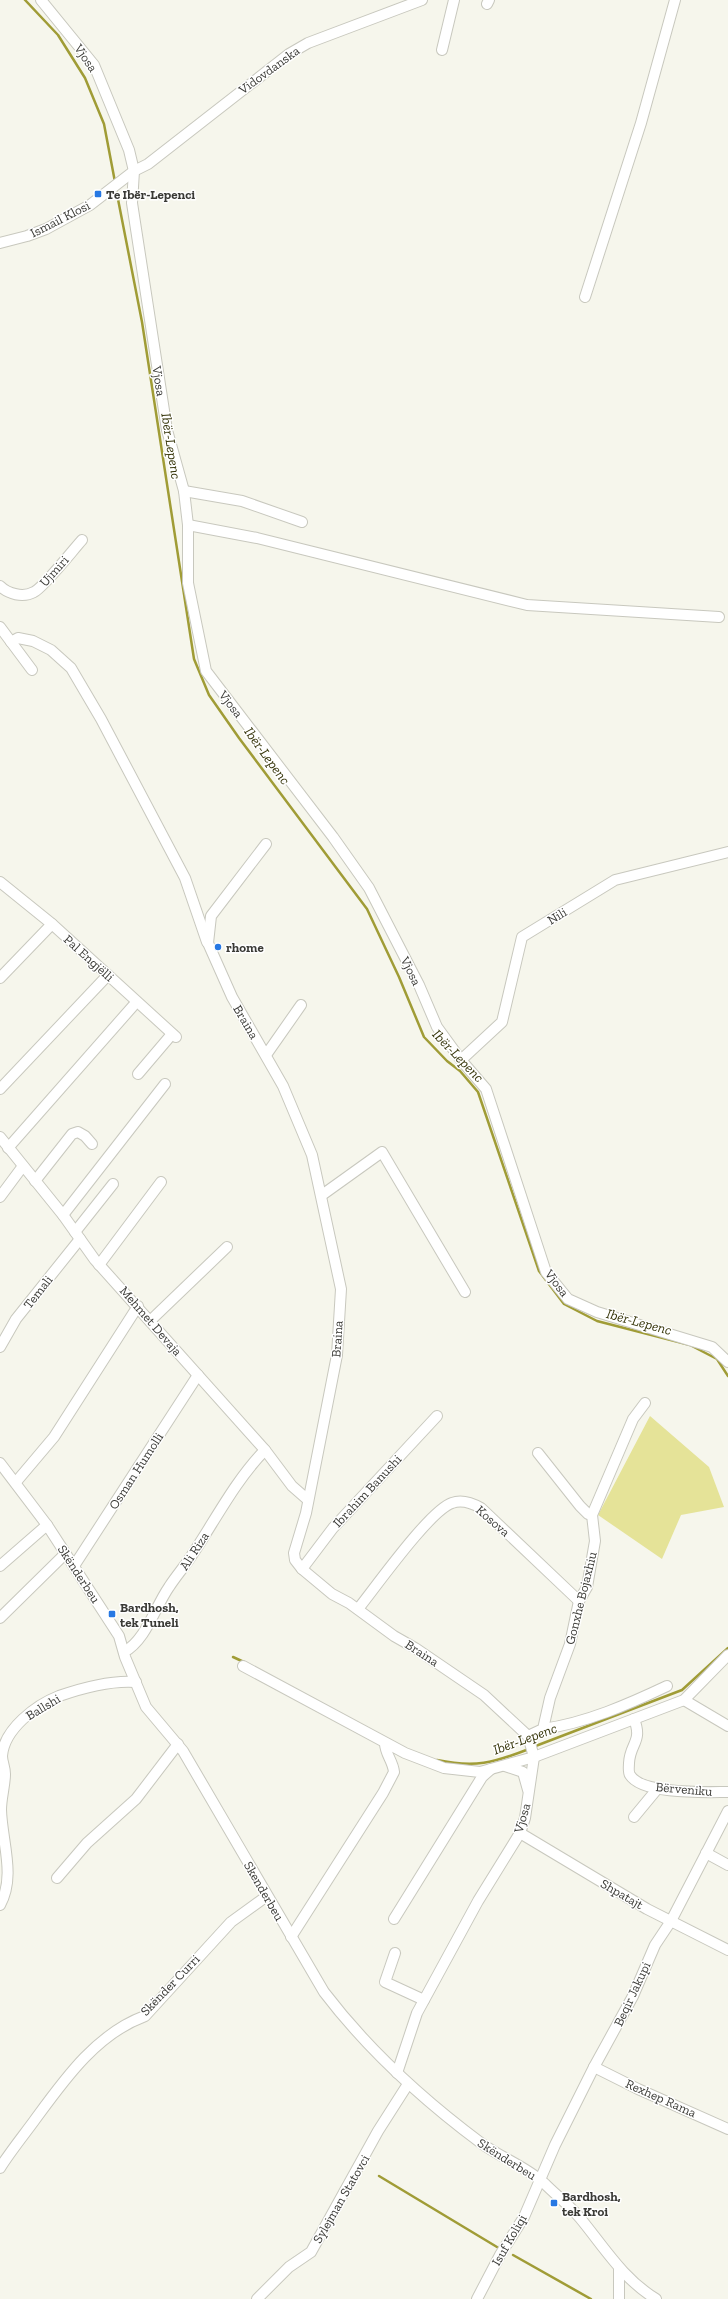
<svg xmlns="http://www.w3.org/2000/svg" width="728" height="2299" viewBox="0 0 728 2299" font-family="'Zilla Slab',serif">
	<rect width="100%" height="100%" fill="#f6f6ec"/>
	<polygon fill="#e5e398" points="650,1416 709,1467 724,1507 681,1515 662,1559 598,1515"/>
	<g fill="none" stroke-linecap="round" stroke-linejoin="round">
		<g stroke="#a09c36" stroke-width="2.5">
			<polyline points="25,0 58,35 85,78 104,124 115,182"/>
			<polyline points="116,189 142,322 194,659 209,695 239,738 367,909 399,977 424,1037 447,1061 460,1071 478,1092 539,1271 564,1304 597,1321 690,1345 717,1359 728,1376"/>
			<polyline points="233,1657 244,1662"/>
			<polyline points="533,1747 682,1690 728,1648"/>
			<path d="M437,1760C475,1768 493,1763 529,1749"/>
			<polyline points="379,2176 497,2247"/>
			<polyline points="513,2255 591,2299"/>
		</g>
		<defs>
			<g id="minor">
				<polyline points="41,0 94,65 129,150 134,171 132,203 167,430 184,491 188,525 188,583 206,671 333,837 369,888 419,985 437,1027 461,1060 486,1089 546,1272 568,1299 597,1312 712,1347 728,1362"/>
				<polyline points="487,4 489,0"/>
				<polyline points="442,50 454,0"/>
				<polyline points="0,243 27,236 46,229 90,205 134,171 148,164 289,54 308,43 422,0"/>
				<polyline points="585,297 641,123 675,0"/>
				<polyline points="184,491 242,501 302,522"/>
				<polyline points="188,525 257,538 527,605 719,617"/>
				<path d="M0,586C8,594 23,598 34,592C43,588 73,550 82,540"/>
				<polyline points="0,627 32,670"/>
				<polyline points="11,642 18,638 33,641 51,650 71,668 101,719 185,878 207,942"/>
				<polyline points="266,844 211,916 208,943 232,997 283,1086 312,1155 341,1289 337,1355 306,1513 294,1553 295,1560 302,1569 332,1594 349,1603 394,1636 415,1648 484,1695 528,1736 534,1757 525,1818 520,1833 478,1901 417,2013 397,2073"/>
				<polyline points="0,882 52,924 176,1037"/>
				<polyline points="0,978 52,924"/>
				<polyline points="266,1055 301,1005"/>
				<polyline points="461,1060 502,1022 522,937 615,880 728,852"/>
				<polyline points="138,1074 172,1034"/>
				<polyline points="0,1089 108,975"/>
				<polyline points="0,1137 63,1215 95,1260 265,1450 292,1486 308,1500"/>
				<polyline points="8,1148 133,1006"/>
				<polyline points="35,1181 72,1134 78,1132 85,1136 92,1144"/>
				<polyline points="322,1195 382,1152 465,1292"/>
				<polyline points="0,1197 23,1166"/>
				<polyline points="63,1215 165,1084"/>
				<polyline points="75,1232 113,1184"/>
				<polyline points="99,1265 161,1182"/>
				<polyline points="150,1321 227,1247"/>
				<polyline points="0,1347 16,1319 80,1239"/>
				<polyline points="538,1453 580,1506 588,1514 592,1515"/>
				<path d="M0,1463L47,1525L119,1636L125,1657L146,1707L183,1751L324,1992C369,2051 422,2099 481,2143C501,2158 527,2167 545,2184C556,2195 570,2206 580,2218C604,2247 623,2279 656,2299"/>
				<polyline points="16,1482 54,1437 138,1306"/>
				<polyline points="0,1566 47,1525"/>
				<polyline points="74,1566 198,1375"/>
				<polyline points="302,1569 333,1528 437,1416"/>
				<path d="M358,1609C375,1588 430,1510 452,1503C462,1499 472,1503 481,1508L579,1601"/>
				<polyline points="0,1618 65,1554"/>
				<path d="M124,1652C146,1640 155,1607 169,1587C176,1576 185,1566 192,1555C216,1519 235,1481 265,1450"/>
				<polyline points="243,1666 405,1753 444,1768 480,1772 534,1757 684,1700 728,1655"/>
				<polyline points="684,1700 728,1726"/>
				<path d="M634,1719C643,1742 630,1743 629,1763C629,1766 628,1772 630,1775C642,1795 707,1792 728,1792"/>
				<path d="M543,1729C586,1723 629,1704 667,1686"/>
				<polyline points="528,1736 543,1729 550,1698 570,1644 579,1601 587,1587 595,1541 592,1515 633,1419 645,1403"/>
				<polyline points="505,1766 523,1772 528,1790"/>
				<polyline points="634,1817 658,1788"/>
				<polyline points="520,1833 647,1909 728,1950"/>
				<polyline points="706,1853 728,1865"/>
				<polyline points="57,1878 87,1843 136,1799 178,1744"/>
				<path d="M0,1905C16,1876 2,1842 1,1810C1,1798 5,1785 5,1774C5,1767 2,1762 2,1756C4,1729 36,1705 59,1696C82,1688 111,1680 136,1682"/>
				<polyline points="394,1919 482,1777 491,1769"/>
				<path d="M291,1937L383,1793L394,1772C393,1761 385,1754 385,1743"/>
				<polyline points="395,1953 385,1982 424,2000"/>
				<polyline points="594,2067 638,2089 728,2129"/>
				<path d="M0,2168C10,2152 23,2136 34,2121C64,2080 96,2034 145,2016L231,1922L267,1896"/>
				<polyline points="257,2299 289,2267 311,2252 378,2131 408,2084"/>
				<polyline points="477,2299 500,2255 524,2217 555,2145 594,2067 633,1996 655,1945 671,1921 728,1811"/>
				<polyline points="619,2299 619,2269"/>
			</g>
		</defs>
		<use href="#minor" stroke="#c8c8be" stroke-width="12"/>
		<use href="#minor" stroke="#fff" stroke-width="10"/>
	</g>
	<g fill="#2778e3" stroke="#fff" stroke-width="1.5">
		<rect x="94" y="190" width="8" height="8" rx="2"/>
		<circle cx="218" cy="947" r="4"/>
		<rect x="108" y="1610" width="8" height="8" rx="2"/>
		<rect x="550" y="2199" width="8" height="8" rx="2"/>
	</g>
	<g text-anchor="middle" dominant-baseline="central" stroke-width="3" stroke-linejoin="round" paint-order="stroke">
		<g font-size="13" fill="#3a3a36" stroke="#fff">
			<text transform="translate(86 58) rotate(56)">Vjosa</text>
			<text transform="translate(269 70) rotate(-36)">Vidovdanska</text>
			<text transform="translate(60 219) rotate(-27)">Ismail Klosi</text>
			<text transform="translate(159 381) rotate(81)">Vjosa</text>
			<text transform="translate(54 571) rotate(-48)">Ujmiri</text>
			<text transform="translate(231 704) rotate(52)">Vjosa</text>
			<text transform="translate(557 916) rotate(-31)">Nili</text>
			<text transform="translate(89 958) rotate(42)">Pal Engjëlli</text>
			<text transform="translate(411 971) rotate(64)">Vjosa</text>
			<text transform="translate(246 1022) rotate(60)">Braina</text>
			<text transform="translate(557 1283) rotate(53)">Vjosa</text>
			<text transform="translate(38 1292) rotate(-52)">Temali</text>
			<text transform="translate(151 1321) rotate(49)">Mehmet Devaja</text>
			<text transform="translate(337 1339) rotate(-86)">Braina</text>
			<text transform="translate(136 1471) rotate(-57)">Osman Humolli</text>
			<text transform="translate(367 1491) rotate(-47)">Ibrahim Banushi</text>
			<text transform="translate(493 1521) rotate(41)">Kosova</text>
			<text transform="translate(194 1551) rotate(-57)">Ali Riza</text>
			<text transform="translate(79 1574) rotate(57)">Skënderbeu</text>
			<text transform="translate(581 1598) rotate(-76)">Gonxhe Bojaxhiu</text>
			<text transform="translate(422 1653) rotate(33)">Braina</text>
			<text transform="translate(43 1707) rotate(-31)">Ballshi</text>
			<text transform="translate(684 1789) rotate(5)">Bërveniku</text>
			<text transform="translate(522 1818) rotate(-74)">Vjosa</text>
			<text transform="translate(264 1891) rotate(60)">Skenderbeu</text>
			<text transform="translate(622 1894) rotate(30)">Shpatajt</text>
			<text transform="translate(170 1985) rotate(-46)">Skënder Curri</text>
			<text transform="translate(632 1994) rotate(-65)">Beqir Jakupi</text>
			<text transform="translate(661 2098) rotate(24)">Rexhep Rama</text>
			<text transform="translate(507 2159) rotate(32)">Skënderbeu</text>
			<text transform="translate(341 2199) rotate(-60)">Sylejman Statovci</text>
			<text transform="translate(509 2240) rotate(-60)">Isuf Koliqi</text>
		</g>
		<g font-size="13" font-weight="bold" fill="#3a3a36" stroke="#fff" text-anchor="start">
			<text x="106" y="194">Te Ibër-Lepenci</text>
			<text x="226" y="947">rhome</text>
			<text x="120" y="1607">Bardhosh,<tspan x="120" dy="15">tek Tuneli</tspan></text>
			<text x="562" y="2196">Bardhosh,<tspan x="562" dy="15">tek Kroi</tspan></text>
		</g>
		<g font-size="14" font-style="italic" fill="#38370c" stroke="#fff">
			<text transform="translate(171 446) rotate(81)">Ibër-Lepenc</text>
			<text transform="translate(267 756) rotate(54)">Ibër-Lepenc</text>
			<text transform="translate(458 1056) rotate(46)">Ibër-Lepenc</text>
			<text transform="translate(639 1322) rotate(15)">Ibër-Lepenc</text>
			<text transform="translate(525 1739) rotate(-20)">Ibër-Lepenc</text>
		</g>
	</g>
</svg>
